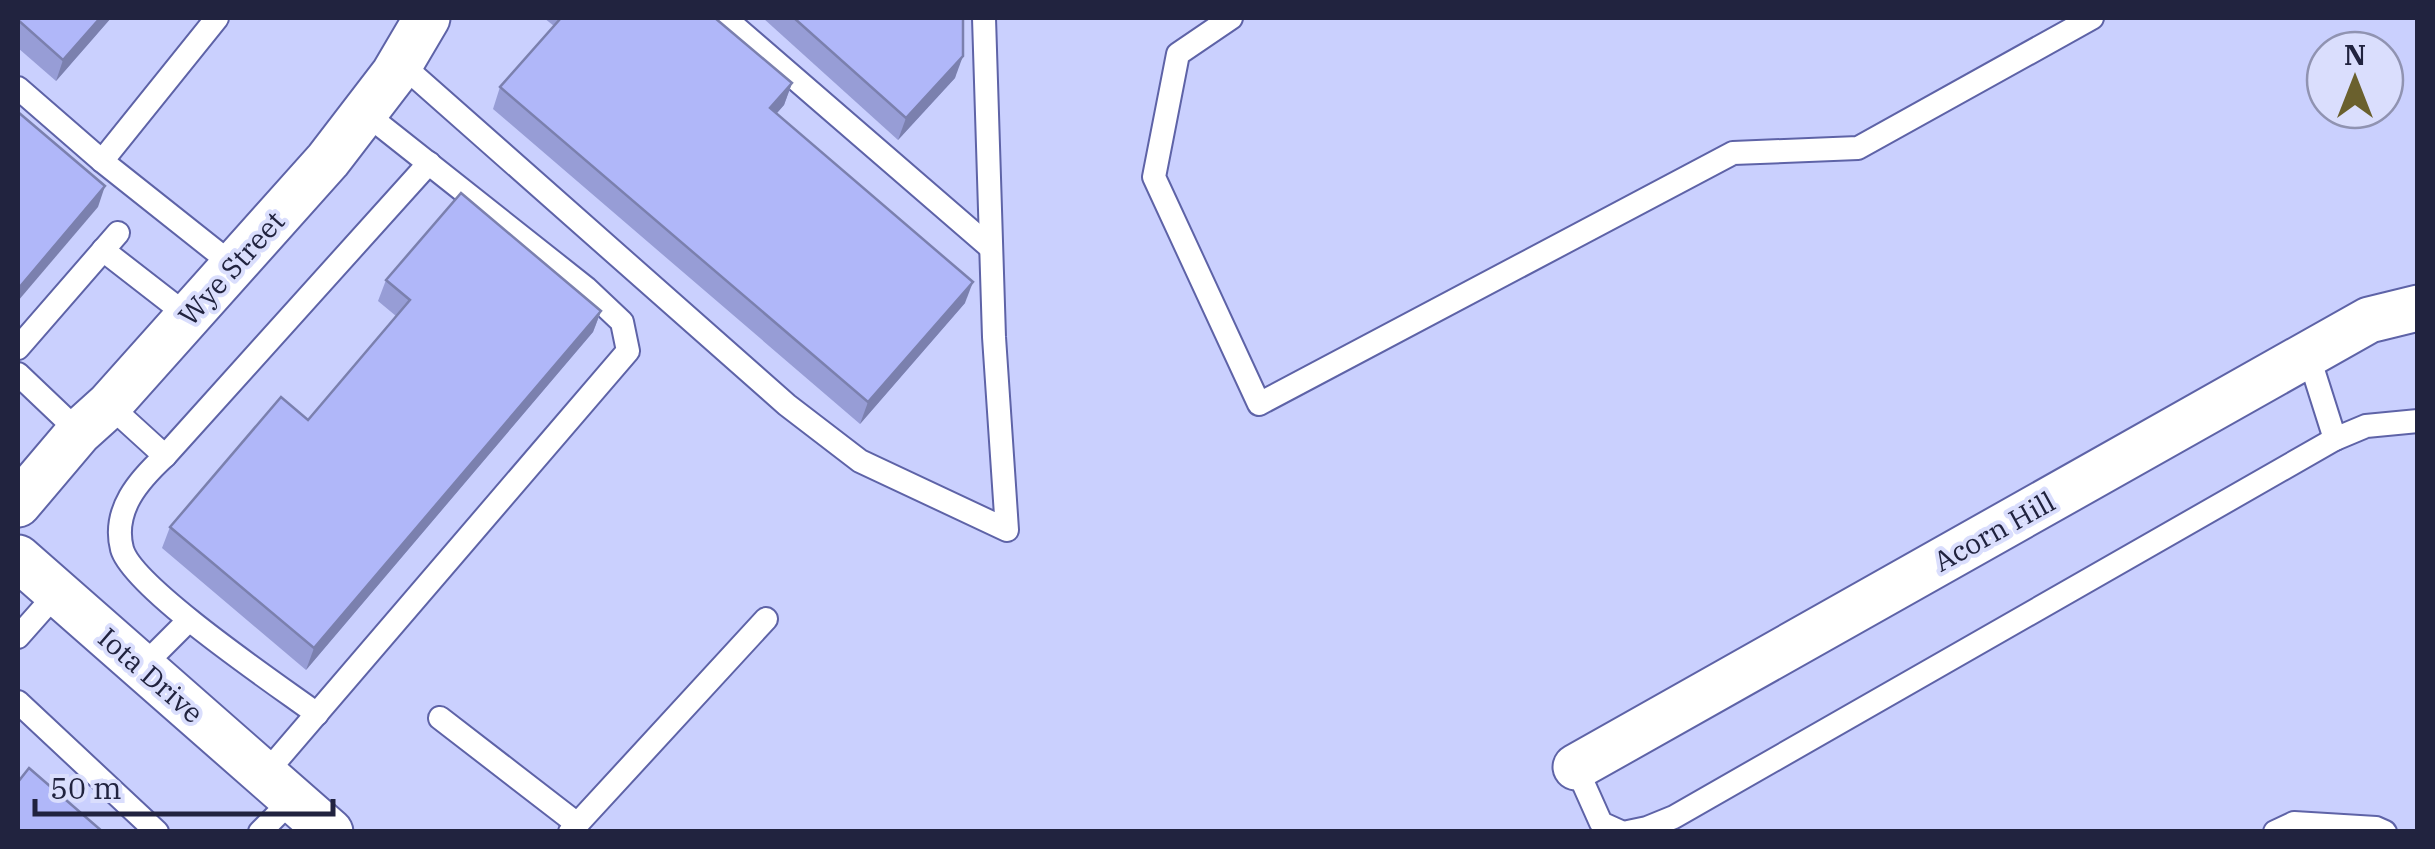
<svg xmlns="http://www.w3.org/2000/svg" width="2435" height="849" viewBox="0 0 2435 849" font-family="'IBM Plex Serif',serif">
	<rect width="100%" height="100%" fill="#cad0fe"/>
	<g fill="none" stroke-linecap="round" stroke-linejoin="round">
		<defs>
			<g id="service">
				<polyline points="725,18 991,248"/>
				<polyline points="1231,18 1178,54 1154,177 1259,404 1733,153 1858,148 2092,18"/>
				<polyline points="400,63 787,405 860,461 1007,530 994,337 984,18"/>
				<polyline points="18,88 102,161 233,265"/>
				<polyline points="102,161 217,18"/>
				<polyline points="103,250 188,316"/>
				<polyline points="18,348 118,233"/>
				<polyline points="2308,354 2335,439"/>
				<polyline points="18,374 79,432"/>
				<polyline points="109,405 165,456"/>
				<polyline points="18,637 57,593"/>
				<polyline points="142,667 189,620"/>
				<polyline points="18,702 157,832"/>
				<path d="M317,714C279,686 133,588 122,549C112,510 139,480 165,456L429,163"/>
				<polyline points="440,718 576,823"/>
				<polyline points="1576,767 1601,823 1621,832"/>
				<polyline points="265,774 628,351 622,322 586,288 365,113"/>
				<polyline points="260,832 293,799"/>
				<polyline points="570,832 766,619"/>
				<polyline points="1628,832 1647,828 1674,817 2335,439 2366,426 2418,421"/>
				<polyline points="2275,832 2294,823 2376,828 2385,832"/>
			</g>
			<g id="minor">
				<polyline points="18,504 79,432 109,405 328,160 394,74 427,18"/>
				<polyline points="18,558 330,832"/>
				<polyline points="1576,767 2369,320 2418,308"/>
			</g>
		</defs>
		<use href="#service" stroke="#5e63a7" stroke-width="26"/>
		<use href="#minor" stroke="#5e63a7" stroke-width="49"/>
		<use href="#service" stroke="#fff" stroke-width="22"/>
		<use href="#minor" stroke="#fff" stroke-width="45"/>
	</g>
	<g fill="#979dd6">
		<polygon points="18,18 111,18 56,81 18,48"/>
		<polygon points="544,18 715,18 792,83 784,105 776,114 965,303 860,424 493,109 500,87 554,26"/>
		<polygon points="763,18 963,18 955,78 898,140"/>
		<polygon points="386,280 601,311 593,332 306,670 162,548 170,527 308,420 396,316 378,301"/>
	</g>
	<g fill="#7b80ae">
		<polygon points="100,18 111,18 56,81 63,60"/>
		<polygon points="963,56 955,78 898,140 906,118"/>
		<polygon points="792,83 784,105 762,130 770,108"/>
		<polygon points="105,186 98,207 18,301 18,289"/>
		<polygon points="973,282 965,303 860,424 868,402"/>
		<polygon points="601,311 593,332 306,670 314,648"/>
	</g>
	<g fill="#b0b7f9" stroke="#7b80ae" stroke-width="2.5">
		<polygon points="18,18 100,18 63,60 18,20"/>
		<polygon points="561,18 715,18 792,83 770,108 973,282 868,402 500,87"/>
		<polygon points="794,18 963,18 963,56 906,118"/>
		<polygon points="18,112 105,186 18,289"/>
		<polygon points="461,193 601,311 314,648 170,527 281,397 308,420 410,300 386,280"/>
		<polygon points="29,768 103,832 18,832 18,782"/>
	</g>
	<g text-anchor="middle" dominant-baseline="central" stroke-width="8" stroke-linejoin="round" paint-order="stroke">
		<g font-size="28" fill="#21233f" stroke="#dadefd">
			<text transform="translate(231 268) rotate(-48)">Wye Street</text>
			<text transform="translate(1994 531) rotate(-29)">Acorn Hill</text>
			<text transform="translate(151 675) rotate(41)">Iota Drive</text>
		</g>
	</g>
	<rect width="2435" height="849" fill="none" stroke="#21233f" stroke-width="40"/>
	<g transform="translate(2355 80)"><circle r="48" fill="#dadefd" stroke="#9093b1" stroke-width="2.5"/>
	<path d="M0-8L18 38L0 25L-18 38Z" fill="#6a602d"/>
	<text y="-15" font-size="28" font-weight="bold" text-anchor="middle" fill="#21233f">N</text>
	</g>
	<path d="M35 799v15h298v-15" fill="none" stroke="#21233f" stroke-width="5"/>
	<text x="50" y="799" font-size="30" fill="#21233f" stroke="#dadefd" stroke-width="8" paint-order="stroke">50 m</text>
</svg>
